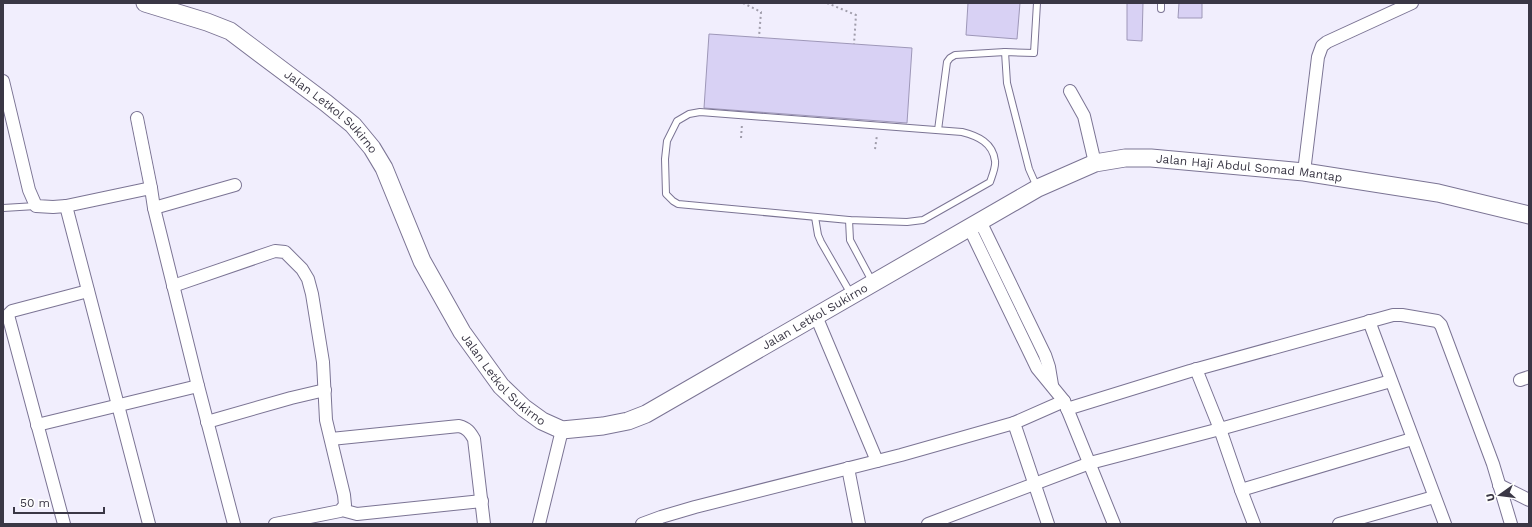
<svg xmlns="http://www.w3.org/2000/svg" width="1532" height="527" viewBox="0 0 1532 527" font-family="'Work Sans',sans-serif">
	<rect width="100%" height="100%" fill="#f1eefd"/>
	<g fill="#d8d1f4" stroke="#9e97b8">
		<polygon points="968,3 1020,3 1017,39 966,35"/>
		<polygon points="1127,3 1143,3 1142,41 1127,40"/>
		<polygon points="1179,3 1202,3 1202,18 1178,18"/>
		<polygon points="709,34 912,48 907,123 704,108"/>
	</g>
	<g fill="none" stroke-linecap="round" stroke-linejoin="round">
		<defs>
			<g id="service">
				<polyline points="1161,9 1161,3"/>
				<polyline points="1005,52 1007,83 1029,169 1037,187"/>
				<path d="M700,112L962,132C978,136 993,143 995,161C996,167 992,176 990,182L923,220L907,222L849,220L678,204L673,201L666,194L665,159L667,141L677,121L689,114Z"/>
				<polyline points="938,130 947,62 950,58 955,55 1005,52 1034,53 1037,3"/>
				<polyline points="3,208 36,206"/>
				<polyline points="815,217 818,235 821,242 851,294"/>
				<polyline points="849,220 850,240 873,283"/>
			</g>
			<g id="minor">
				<polyline points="3,81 29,190 36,206 53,207 66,206 151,188 154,208 198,386 234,524"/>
				<polyline points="1070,91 1084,116 1095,163"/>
				<polyline points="137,118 151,188"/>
				<polyline points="1304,172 1318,57 1322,46 1327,42 1412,3"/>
				<polyline points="66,206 149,524"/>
				<polyline points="154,208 235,185"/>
				<polyline points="980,221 1045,355 1049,367 1052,385"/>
				<polyline points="969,227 1037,368 1064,401 1114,524"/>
				<polyline points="173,286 275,251 285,252 302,269 308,279 312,294 323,362 326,420 344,495 345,505 340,511 275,524"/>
				<polyline points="816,316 877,461"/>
				<polyline points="1369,321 1445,524"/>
				<polyline points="1196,369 1220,429 1391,381"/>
				<polyline points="1520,380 1529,377"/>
				<polyline points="1067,409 1190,371 1393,315 1402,315 1437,321 1441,325 1493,464 1511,524"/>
				<polyline points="207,422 291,398 325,390"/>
				<polyline points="37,425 198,386"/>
				<path d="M331,439L459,426C467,428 470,432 474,439L484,524"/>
				<polyline points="848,468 859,524"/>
				<polyline points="1499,485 1529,500"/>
				<polyline points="1241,490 1412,439"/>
				<polyline points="342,510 357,514 482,501"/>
				<polyline points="64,524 8,315 12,311 88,291"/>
				<polyline points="539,524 562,430"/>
				<polyline points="642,524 661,517 695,507 901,455 1014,423"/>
				<polyline points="928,524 1090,463 1220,429 1241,490 1254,524"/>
				<polyline points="1048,524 1014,423 1064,401"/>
				<polyline points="1339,524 1434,497"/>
			</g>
			<g id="secondary">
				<path id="s1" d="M145,3L207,22L230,31L326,103L353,125L372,148L384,168L422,261L462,332L501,386L524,408L542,421L562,430L603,426L628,421L646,414L1038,188L1095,163L1125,158H1151L1304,172L1438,193L1529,215"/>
			</g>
		</defs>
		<use href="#service" stroke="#7b7494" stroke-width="8"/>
		<use href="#minor" stroke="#7b7494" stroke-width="14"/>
		<use href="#secondary" stroke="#7b7494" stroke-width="19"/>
		<g stroke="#a09dab" stroke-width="2" stroke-dasharray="2 3" stroke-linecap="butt">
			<polyline points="743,3 761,12 759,37"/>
			<polyline points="827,3 856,15 854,44"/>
			<polyline points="741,138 742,124"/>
			<polyline points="875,149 877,135"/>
		</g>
		<use href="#service" stroke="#fff" stroke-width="6"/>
		<use href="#minor" stroke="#fff" stroke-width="12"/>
		<use href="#secondary" stroke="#fff" stroke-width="17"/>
	</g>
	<g text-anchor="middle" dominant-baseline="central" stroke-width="3" stroke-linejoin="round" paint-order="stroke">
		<g font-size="12" fill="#3a3745" stroke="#fefefe">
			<text stroke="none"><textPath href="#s1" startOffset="219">Jalan Letkol Sukirno</textPath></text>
			<text stroke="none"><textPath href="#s1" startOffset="1378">Jalan Haji Abdul Somad Mantap</textPath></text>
			<text stroke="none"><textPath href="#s1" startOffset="903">Jalan Letkol Sukirno</textPath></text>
			<text stroke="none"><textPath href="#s1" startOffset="543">Jalan Letkol Sukirno</textPath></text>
		</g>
	</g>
	<rect width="1532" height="527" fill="none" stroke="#3a3745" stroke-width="8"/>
	<g transform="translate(1500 495) rotate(256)" stroke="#fefefe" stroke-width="3" paint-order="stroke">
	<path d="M0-3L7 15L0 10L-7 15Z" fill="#3a3745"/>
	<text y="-6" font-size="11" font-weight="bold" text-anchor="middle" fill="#3a3745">U</text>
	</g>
	<path d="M14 507v6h90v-6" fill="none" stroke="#3a3745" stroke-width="2"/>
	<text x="20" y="507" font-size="12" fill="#3a3745" stroke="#fefefe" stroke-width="3" paint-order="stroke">50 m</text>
</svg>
